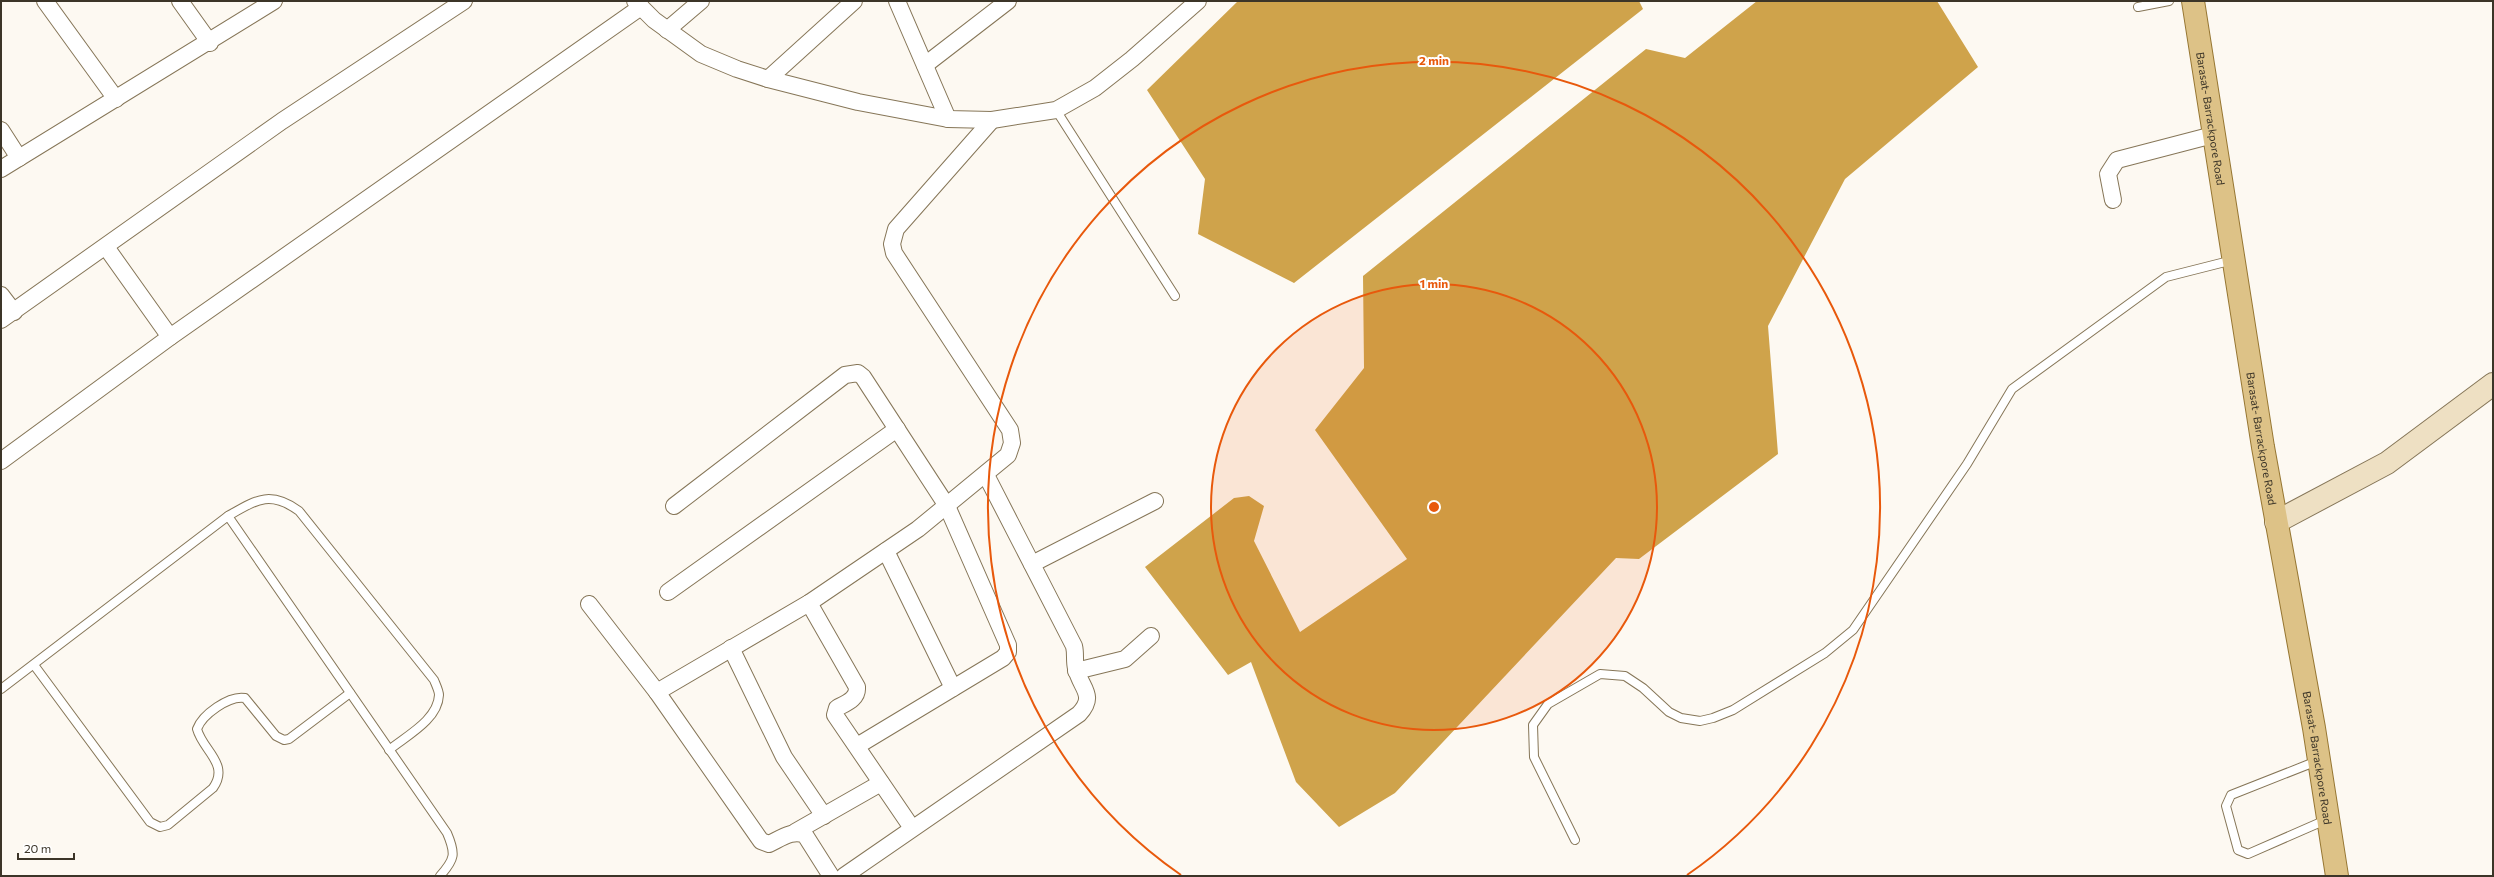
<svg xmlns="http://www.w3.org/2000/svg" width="2494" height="877" viewBox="0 0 2494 877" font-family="Commissioner,sans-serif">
	<rect width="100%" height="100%" fill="#fdf9f2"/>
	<g fill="#cfa34b">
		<polygon points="1238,1 1639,1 1643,9 1294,283 1198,234 1205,179 1147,90"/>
		<polygon points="1757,1 1937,1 1978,67 1845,179 1768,326 1778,454 1639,559 1616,558 1395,793 1339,827 1296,782 1251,662 1228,675 1145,567 1234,498 1249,496 1264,506 1254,541 1300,632 1407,559 1315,430 1364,368 1363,276 1646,49 1685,58"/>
	</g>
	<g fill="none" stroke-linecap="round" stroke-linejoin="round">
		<defs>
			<g id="lane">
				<polyline points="2138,7 2169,1"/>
				<polyline points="1056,110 1175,296"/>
				<path d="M228,516C256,500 270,490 299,511L434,680C436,685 439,691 439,695C438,720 406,736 389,750"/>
				<path d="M34,665L150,822L160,827L168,825L213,788C230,764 203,751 197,729C202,715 229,695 245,698L276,736L284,740L289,739L350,693"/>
				<path d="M1,689L228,516L447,833C456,854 455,859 440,876"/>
				<polyline points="2317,761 2231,795 2226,806 2238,850 2248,854 2328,819"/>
				<polyline points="1575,840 1534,757 1533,725 1548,704 1600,674 1625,676 1643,688 1669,712 1681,718 1700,721 1713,718 1733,710 1825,653 1853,630 1967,464 2012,389 2166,277 2233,260"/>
			</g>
			<g id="street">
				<polyline points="45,1 116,99"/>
				<polyline points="180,1 210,43"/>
				<polyline points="635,1 654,20 701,54 737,69 768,79 858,102 948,119 992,120 1056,110 1095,88 1132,59 1198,1"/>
				<polyline points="897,1 948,119"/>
				<polyline points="667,30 701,1"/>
				<polyline points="925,65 1008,1"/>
				<polyline points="768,79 854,1"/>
				<polyline points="1,130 19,158"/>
				<polyline points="1,169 274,1"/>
				<polyline points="2113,200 2108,174 2117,160 2213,135"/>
				<polyline points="106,247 170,337"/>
				<polyline points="1,295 14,312"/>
				<polyline points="1,320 282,121 464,1"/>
				<polyline points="1,461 170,337 641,7"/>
				<polyline points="674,506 845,375 858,373 863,377 947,506 1008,645 1008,652 1003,658 857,746"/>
				<polyline points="886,551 953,688"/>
				<polyline points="1032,564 1155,501"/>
				<polyline points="668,592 897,429"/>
				<path d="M809,603L857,687C858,699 846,703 837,708L835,715L912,828"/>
				<polyline points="589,604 657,692 809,603 918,529 1008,455 1012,443 1010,430 894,253 892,244 896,229 992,120"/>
				<polyline points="731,648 784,757 824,816"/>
				<polyline points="1076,671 1125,659 1151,636"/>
				<path d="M657,692L761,841L769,844C780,839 793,829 805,835L831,876"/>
				<polyline points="795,832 881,783"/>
				<path d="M844,876L1079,714C1097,695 1080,688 1076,668C1074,661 1076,654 1074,646L986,475"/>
			</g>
			<polyline id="secondary" points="2276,522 2387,463 2493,384"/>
			<g id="primary">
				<path id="s1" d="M2193,1L2263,447L2314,728L2337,876"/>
			</g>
		</defs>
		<use href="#lane" stroke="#867658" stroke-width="10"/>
		<use href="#street" stroke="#867658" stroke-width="18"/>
		<use href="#secondary" stroke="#867658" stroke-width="24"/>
		<use href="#primary" stroke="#967632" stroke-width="24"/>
		<use href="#lane" stroke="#fff" stroke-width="8"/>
		<use href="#street" stroke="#fff" stroke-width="16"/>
		<use href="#secondary" stroke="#eee0c3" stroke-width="22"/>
		<use href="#primary" stroke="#ddc287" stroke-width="22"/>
	</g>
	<circle cx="1434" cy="507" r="223" fill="#e8590c" fill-opacity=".12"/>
	<g fill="none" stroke="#e8590c" stroke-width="2">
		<circle cx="1434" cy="507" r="223"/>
		<path d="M1181 875A446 446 0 1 1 1687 875"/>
	</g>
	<g text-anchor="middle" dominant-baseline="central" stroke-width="4" stroke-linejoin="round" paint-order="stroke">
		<g font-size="11" fill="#3c3528" stroke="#fff">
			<text stroke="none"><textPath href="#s1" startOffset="119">Barasat- Barrackpore Road</textPath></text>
			<text stroke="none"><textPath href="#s1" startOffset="443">Barasat- Barrackpore Road</textPath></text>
			<text stroke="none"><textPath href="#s1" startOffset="767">Barasat- Barrackpore Road</textPath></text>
		</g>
	</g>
	<circle cx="1434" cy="507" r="6" fill="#e8590c" stroke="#fff" stroke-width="2"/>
	<g font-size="12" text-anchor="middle" font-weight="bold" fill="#e8590c" stroke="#fff" stroke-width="4" stroke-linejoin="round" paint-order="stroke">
		<text x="1434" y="65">2 min</text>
		<text x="1434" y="288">1 min</text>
	</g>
	<rect width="2494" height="877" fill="none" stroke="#3c3528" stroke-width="4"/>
	<path d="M18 853v6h56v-6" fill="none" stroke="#3c3528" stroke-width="2"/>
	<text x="24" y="853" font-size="12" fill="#3c3528" stroke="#ffffff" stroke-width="3" paint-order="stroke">20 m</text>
</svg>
